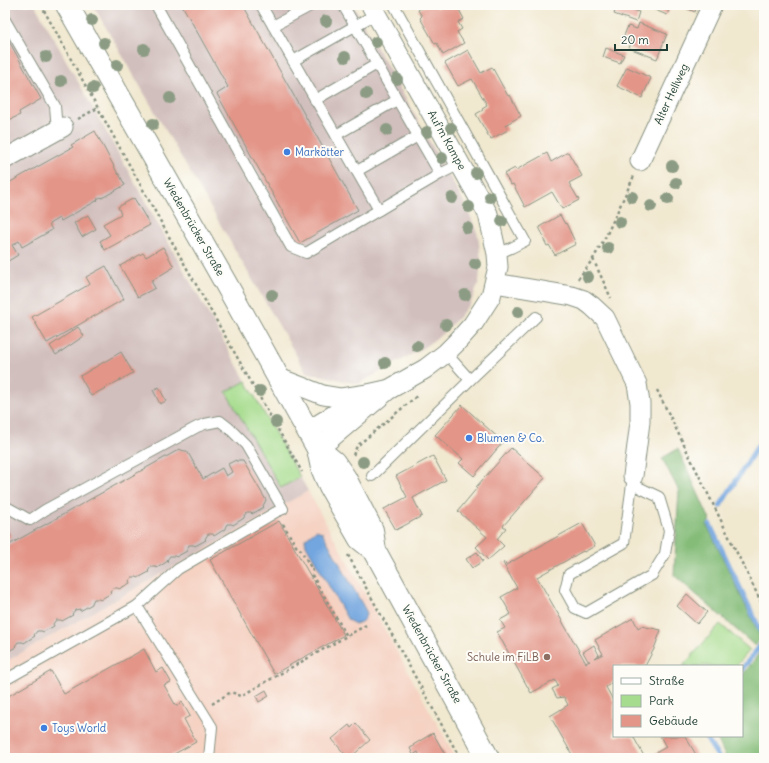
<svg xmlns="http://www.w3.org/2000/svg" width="769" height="763" viewBox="0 0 769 763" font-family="Delius,sans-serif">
	<rect width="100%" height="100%" fill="#fdfcf7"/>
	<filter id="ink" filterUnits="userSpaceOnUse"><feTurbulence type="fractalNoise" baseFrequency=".025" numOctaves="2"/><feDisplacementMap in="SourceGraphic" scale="8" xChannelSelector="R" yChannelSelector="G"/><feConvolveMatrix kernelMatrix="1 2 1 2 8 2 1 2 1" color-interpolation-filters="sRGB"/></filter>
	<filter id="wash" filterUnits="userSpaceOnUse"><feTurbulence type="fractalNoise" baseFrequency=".012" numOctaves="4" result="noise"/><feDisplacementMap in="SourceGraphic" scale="16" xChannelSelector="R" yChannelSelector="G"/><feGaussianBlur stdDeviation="0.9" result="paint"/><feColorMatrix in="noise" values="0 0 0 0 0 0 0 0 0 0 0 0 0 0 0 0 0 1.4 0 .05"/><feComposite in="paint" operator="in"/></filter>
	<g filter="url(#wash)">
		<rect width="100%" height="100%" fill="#f1e8d0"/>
		<polygon fill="#f5d2c2" points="308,491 456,758 5,758 5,662"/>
		<g fill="#d1bfbd">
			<polygon points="5,5 35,5 246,381 226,392 281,488 300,477 308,491 5,662"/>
			<polygon points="93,5 353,5 467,208 478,235 481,260 479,282 471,302 459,317 442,334 420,350 358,384 306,372"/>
		</g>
		<g fill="#a6dc8d" stroke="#628c60">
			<polygon points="246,381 300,477 281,488 226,392"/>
			<polygon points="720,624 750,650 736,666 683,666"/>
		</g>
		<g fill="#84bc78" stroke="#527c56">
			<polygon points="678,449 710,520 707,525 761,638 755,646 674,575 679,491 662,458"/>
			<polygon points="761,651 764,652 764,758 726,758 716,736 742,736 742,676"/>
		</g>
		<path fill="#73a6df" stroke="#49728a" d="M316,530L322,532L366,611C366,619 363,622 355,624L348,620L306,545L305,539Z"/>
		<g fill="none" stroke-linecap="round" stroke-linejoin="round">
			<g stroke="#73a6df" stroke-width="5">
				<polyline points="720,506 764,436"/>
				<polyline points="710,525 764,638"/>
				<polyline points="742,669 764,641"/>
				<polyline points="706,736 706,738 719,758"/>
			</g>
		</g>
		<g id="blocks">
			<g fill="#e39588">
				<polygon points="182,5 243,5 358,210 300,243 217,94 228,87"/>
				<polygon points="426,5 435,5 437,8 442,5 448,5 451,9 457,6 464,19 458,22 462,29 457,32 464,43 443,55 437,43 435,44 420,18 422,16 418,10"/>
				<polygon points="617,5 621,5 639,12 636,22 614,14"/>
				<polygon points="643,5 671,5 667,15"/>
				<polygon points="684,5 697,5 695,12 683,7"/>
				<polygon points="639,23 667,34 657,59 629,48 632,42 623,38 628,26 637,29"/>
				<polygon points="5,34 41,99 19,112 20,115 7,121 6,119 5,119"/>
				<polygon points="606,48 624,55 620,63 603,57"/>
				<polygon points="468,50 481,73 492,67 508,96 510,95 521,116 505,125 508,130 491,139 490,137 489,137 476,114 483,110 482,108 487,105 472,79 458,86 445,63"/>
				<polygon points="627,67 651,78 642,98 617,86"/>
				<polygon points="95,131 118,174 119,174 125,185 102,198 101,197 97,199 98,200 61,221 59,218 49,224 52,230 22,247 19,241 12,245 18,255 5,263 5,185 73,147 71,145"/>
				<polygon points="568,152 582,176 569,183 579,200 562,209 552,192 525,207 513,184 511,185 504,174 515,168 516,170 547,153 551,162"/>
				<polygon points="134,198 150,225 105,250 100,241 110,235 103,224 121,214 118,207"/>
				<polygon points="88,215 96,229 82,237 74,223"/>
				<polygon points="560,215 565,224 566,223 576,244 555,255 549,245 547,246 543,238 544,237 539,227"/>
				<polygon points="163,247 174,267 151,281 155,288 138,297 120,266 143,253 146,257"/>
				<polygon points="106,266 124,299 47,343 32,317 90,284 86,277"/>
				<polygon points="78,327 84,336 56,355 50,346"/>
				<polygon points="121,352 133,373 91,396 80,376"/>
				<polygon points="159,387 166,401 160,404 153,390"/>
				<polygon points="462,405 503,442 474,476 459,463 463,459 435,435"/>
				<polygon points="511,448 545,478 503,526 506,528 497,539 504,546 488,560 476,547 487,537 458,511 477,488 476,487"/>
				<polygon points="180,449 181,450 185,451 187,451 203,479 222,468 226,476 232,472 228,464 236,460 236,461 243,461 266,500 263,506 264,507 252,514 251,513 247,513 244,517 244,518 233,525 232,524 227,524 225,528 225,529 214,536 213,534 208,534 205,539 206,540 195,546 194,545 189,545 187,549 187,551 176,557 175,556 170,556 167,560 168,561 157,568 156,567 151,567 148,571 149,572 138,578 137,577 132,577 129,581 130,583 119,589 118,588 113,588 110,592 111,593 100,600 99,599 94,599 92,603 92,604 80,611 80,609 75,610 72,614 73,615 62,621 61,620 56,620 53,624 54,626 43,632 42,631 37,631 34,635 35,636 24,643 23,642 18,642 15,646 16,647 5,653 5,547"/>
				<polygon points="433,456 446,480 413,498 422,516 396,530 384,509 407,497 396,476"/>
				<polygon points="279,521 344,635 274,674 210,560"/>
				<polygon points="582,523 595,546 584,552 583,551 537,577 586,663 590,661 588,661 583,652 594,645 599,655 595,658 603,654 595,640 633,618 638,628 641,626 661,630 654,649 645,666 614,666 614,681 606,687 614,702 614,736 633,736 645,758 574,758 550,716 568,705 564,697 557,698 552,689 558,686 555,680 531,693 497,632 505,628 500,620 511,614 501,597 517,588 503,563 505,562 506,565"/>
				<polygon points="8,531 11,536 5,540 5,533"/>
				<polygon points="477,552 483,561 472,568 466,559"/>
				<polygon points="687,594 707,612 697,624 677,606"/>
				<polygon points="144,649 156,672 163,668 171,682 164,685 176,706 182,702 190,716 184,719 196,742 167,758 5,758 5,698 51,671 64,694"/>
				<polygon points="266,690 269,696 259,702 256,696"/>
				<polygon points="356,723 370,740 350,758 348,758 332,739 349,725 351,728"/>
				<polygon points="433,733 447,758 421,758 418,752 413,755 410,748 414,746 413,745"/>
				<polygon points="660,736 685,736 698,758 647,758 666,747"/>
			</g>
		</g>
	</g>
	<g filter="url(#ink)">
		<use href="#blocks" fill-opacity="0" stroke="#889282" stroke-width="1"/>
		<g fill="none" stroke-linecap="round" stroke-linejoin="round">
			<defs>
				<g id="lane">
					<polyline points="156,5 291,247 306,253 379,210"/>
					<polyline points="261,5 379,210 440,174 460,164"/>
					<polyline points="343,5 440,174"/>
					<polyline points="394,5 525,241 511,248 497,254"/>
					<polyline points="5,20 55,106 57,130"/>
					<polyline points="273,26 312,5"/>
					<polyline points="293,61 376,14"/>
					<polyline points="315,100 377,64"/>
					<polyline points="336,135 397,100"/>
					<polyline points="357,171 418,136"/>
					<polyline points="446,353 470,380"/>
					<polyline points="372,476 470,380 536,317"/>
					<polyline points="632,484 659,497 669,530 665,554 652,575 586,613 575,608 565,590 569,574 624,543 632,484 633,476"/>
					<polyline points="5,506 30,520 45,510 197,427 205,424 220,421 229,428 246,445 283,509 276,512 178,569 137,606"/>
					<polyline points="5,680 137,606 212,727 209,758"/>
				</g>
				<g id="street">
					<polyline points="5,159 63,127"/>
					<polyline points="640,161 712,5"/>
					<polyline points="495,283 572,296 584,300 592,306 605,318 637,384 640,403 640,422 633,476"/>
					<polyline points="279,378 323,395 341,398 368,394 386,390"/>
					<polyline points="308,431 361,398"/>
					<polyline points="318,449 388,390 425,369 446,353 456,343 473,324 491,296 498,267 497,254 488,214 371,5"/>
				</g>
				<g id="primary">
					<polyline points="67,5 225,282 318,449 322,468 330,487 360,539 375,551 488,758"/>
					<polyline points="318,449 334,462 345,478 372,530 375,551"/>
				</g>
			</defs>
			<use href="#lane" stroke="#889282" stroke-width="12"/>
			<use href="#street" stroke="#889282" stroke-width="21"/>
			<use href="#primary" stroke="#889282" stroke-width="24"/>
			<g stroke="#889282" stroke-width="2.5" stroke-dasharray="3 3" stroke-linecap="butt">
				<polyline points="41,5 172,242 302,472"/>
				<polyline points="78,119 99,107"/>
				<polyline points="593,259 611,298"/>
				<polyline points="578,279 593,259 606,236 634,176"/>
				<polyline points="657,390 764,608"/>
				<polyline points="353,455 357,446 418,395"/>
				<polyline points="283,524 296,546 301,550 313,571 312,575 347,636"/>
				<polyline points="348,555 460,758"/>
				<polyline points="212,704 231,692 241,696 368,624"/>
			</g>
			<use href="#lane" stroke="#fff" stroke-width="10"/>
			<use href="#street" stroke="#fff" stroke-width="19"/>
			<use href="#primary" stroke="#fff" stroke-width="22"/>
		</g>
		<g fill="#8c9c84">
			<circle cx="92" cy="20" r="6"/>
			<circle cx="326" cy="21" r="6"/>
			<circle cx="376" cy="42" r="6"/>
			<circle cx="104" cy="43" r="6"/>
			<circle cx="144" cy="49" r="6"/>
			<circle cx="46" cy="57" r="6"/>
			<circle cx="345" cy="57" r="6"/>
			<circle cx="117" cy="65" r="6"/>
			<circle cx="397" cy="79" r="6"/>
			<circle cx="61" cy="81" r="6"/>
			<circle cx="93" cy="88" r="6"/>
			<circle cx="366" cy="94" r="6"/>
			<circle cx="170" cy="98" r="6"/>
			<circle cx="153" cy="124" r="6"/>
			<circle cx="451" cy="128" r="6"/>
			<circle cx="387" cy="130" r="6"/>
			<circle cx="427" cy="132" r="6"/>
			<circle cx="442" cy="158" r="6"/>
			<circle cx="672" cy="166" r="6"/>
			<circle cx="476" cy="173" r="6"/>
			<circle cx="676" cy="183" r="6"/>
			<circle cx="490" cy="197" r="6"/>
			<circle cx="632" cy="197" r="6"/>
			<circle cx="452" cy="198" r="6"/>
			<circle cx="668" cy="199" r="6"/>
			<circle cx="651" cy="206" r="6"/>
			<circle cx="469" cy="207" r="6"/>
			<circle cx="502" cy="221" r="6"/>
			<circle cx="620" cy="222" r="6"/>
			<circle cx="467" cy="228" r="6"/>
			<circle cx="608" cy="248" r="6"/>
			<circle cx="475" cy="264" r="6"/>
			<circle cx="588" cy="277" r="6"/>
			<circle cx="272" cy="295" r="6"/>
			<circle cx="465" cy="295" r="6"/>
			<circle cx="518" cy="312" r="6"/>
			<circle cx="446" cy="325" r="6"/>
			<circle cx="417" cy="346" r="6"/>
			<circle cx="385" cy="363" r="6"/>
			<circle cx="260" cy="391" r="6"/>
			<circle cx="276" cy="422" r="6"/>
			<circle cx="363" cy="462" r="6"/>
		</g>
	</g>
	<g fill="#3f7fe0" stroke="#fdfcf7" stroke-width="1.5">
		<circle cx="287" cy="152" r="4"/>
		<circle cx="469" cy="438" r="4"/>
		<circle cx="44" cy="728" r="4"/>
	</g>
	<circle fill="#8d6e63" stroke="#fdfcf7" stroke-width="1.5" cx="547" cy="657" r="4"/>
	<g text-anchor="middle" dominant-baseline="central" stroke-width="4" stroke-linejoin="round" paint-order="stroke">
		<g font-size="11" fill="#1f3d34" stroke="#fdfcf7">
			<text transform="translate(671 94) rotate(-65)">Alter Hellweg</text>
			<text transform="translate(447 140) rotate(61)">Auf'm Kampe</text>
			<text transform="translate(194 227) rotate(60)">Wiedenbrücker Straße</text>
			<text transform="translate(432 654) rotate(61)">Wiedenbrücker Straße</text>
		</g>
		<g font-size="11" fill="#366cbe" stroke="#fdfcf7" text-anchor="start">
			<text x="295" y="152">Markötter</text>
			<text x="477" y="438">Blumen &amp; Co.</text>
			<text x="52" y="728">Toys World</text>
		</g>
		<g font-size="11" fill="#785e54" stroke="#fdfcf7" text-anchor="end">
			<text x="539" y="657">Schule im FiLB</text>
		</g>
	</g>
	<rect width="769" height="763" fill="none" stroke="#fdfcf7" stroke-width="20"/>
	<rect x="613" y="665" width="130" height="72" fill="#fdfcf7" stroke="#a4b0a9"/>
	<rect x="621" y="678" width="20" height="6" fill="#ffffff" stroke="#a4b0a9"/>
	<text x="649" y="685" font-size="12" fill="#1f3d34">Straße</text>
	<rect x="621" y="695" width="20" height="12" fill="#a6dc8d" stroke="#a4b0a9"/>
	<text x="649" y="705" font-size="12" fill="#1f3d34">Park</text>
	<rect x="621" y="715" width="20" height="12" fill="#e39588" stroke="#a4b0a9"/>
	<text x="649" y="725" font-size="12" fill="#1f3d34">Gebäude</text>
	<path d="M615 44v6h52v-6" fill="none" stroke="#1f3d34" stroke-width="2"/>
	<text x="621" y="44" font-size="12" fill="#1f3d34" stroke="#fdfcf7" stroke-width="3" paint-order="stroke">20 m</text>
</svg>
